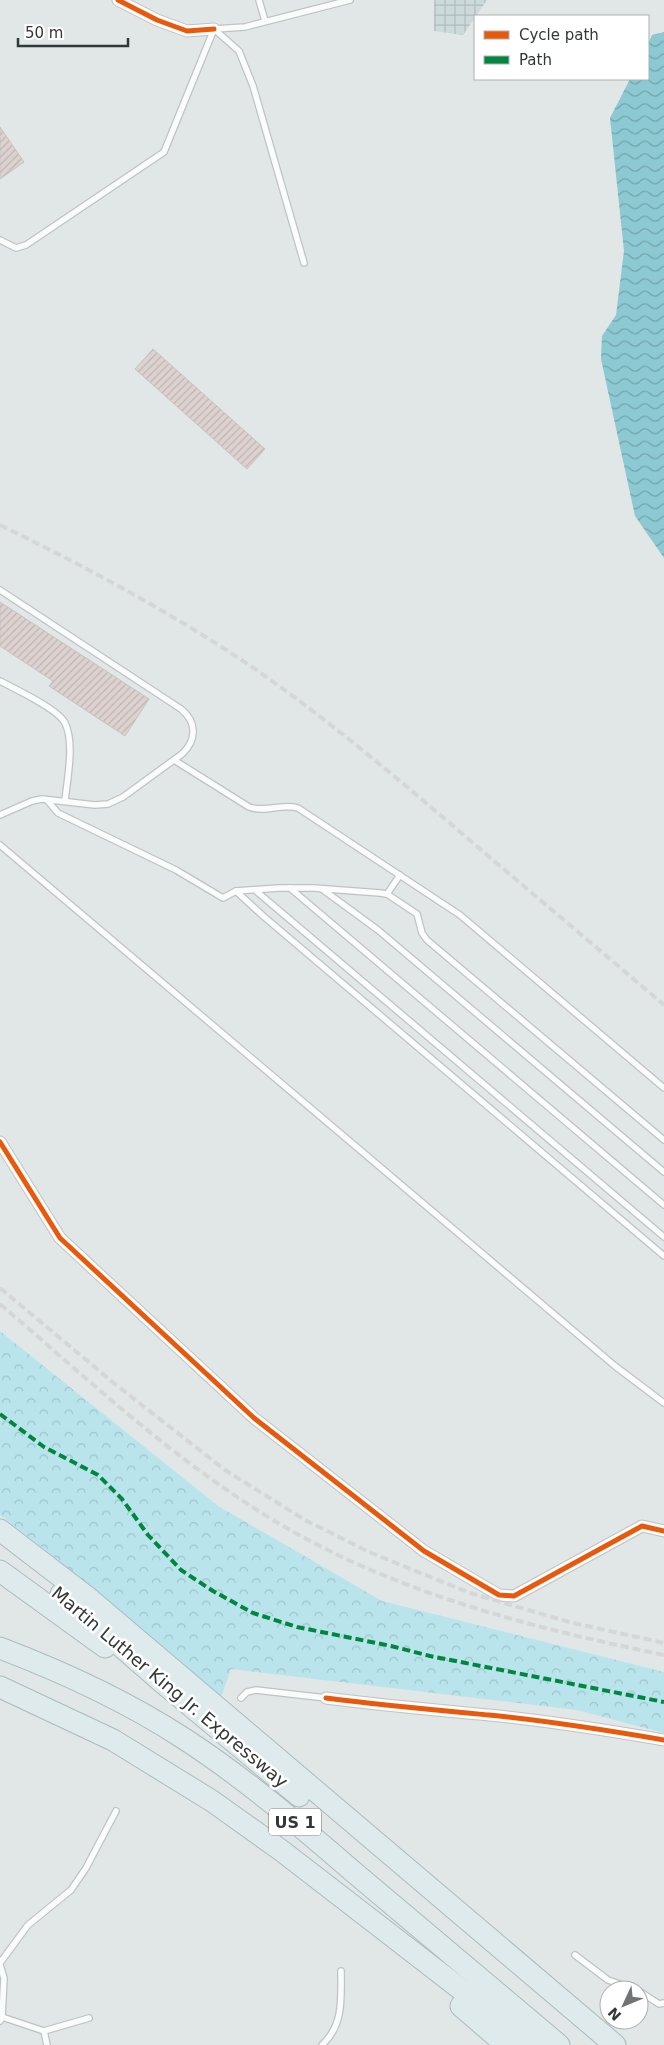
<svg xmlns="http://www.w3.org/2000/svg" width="664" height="2045" viewBox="0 0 664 2045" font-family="'DejaVu Sans',sans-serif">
	<defs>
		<pattern id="industrial-grid" width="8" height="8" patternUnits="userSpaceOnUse" patternTransform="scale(1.25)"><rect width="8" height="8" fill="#cddadb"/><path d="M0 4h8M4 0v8" fill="none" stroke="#b0bcbd"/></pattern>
		<pattern id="forest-crowns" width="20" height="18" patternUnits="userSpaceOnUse" patternTransform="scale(1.25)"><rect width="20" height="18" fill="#b9e4eb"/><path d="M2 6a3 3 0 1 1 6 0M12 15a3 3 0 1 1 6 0" fill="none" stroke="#a0c4ca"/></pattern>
		<pattern id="water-waves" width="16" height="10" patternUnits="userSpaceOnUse" patternTransform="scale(1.25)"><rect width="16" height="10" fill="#8cc9d3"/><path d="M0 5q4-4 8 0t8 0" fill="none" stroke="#73a4ac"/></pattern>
		<pattern id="building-hatch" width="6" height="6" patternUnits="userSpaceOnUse" patternTransform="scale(1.25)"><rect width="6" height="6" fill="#ddd2cf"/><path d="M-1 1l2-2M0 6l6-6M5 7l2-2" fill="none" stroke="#beb5b2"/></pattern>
	</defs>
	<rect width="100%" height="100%" fill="#e1e6e6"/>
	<polygon fill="url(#industrial-grid)" points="434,0 487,0 463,35 434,31"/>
	<polygon fill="url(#forest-crowns)" points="0,1331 218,1506 382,1601 664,1672 664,1733 577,1710 231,1669 219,1703 58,1560 0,1515"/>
	<polygon fill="url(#water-waves)" points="664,32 664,558 635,516 601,359 602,336 616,315 624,251 610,118 630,79 648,79 648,44 652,35"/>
	<g fill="url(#building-hatch)" stroke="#c4c4c4">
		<polygon points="0,127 24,162 0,179"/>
		<polygon points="153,349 265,449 247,469 135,369"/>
		<polygon points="0,602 149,699 125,736 49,686 53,681 0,646"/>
	</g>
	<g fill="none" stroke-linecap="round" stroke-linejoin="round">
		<defs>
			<g id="service">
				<polyline points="259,0 265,21"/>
				<polyline points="214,29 239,51 253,86 304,263"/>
				<polyline points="214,29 245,27 350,0"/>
				<polyline points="0,240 16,248 26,245 164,152 214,29"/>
				<path d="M0,590L181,709C197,722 197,740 182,754L123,797L108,804L95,805L42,799L32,801L0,815"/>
				<path d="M0,681C15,689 58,709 65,723C75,743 67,780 65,801"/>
				<path d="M174,760L249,807C266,813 282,803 298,808L460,915L664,1088"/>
				<polyline points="47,800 58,813 176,870 223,898 236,891 279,888 314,888 380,893 387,894 417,914 422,933 427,940 664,1140"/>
				<polyline points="0,845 615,1366 664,1403"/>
				<polyline points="290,888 664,1205"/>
				<polyline points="322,889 378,930 664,1172"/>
				<polyline points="255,890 664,1237"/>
				<polyline points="236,891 262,915 664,1256"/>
				<polyline points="387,894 400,875"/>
				<polyline points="241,1698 247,1692 256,1690 326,1698"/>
				<polyline points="575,1955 608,1980 637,1990"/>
				<polyline points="0,1963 28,1925 71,1890 86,1868 116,1811"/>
				<polyline points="0,1965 4,1978 2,2017 0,2021"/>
				<polyline points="639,1991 659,2004 664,2003"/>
				<polyline points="2,2017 44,2031 89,2018"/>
				<polyline points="44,2031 47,2045"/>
				<path d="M322,2045C344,2025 341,1998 341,1971"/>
			</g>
			<g id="minor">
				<polyline points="118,0 157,20 187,31 214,29"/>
				<polyline points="0,1142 60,1238 254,1418 424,1551 499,1595 514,1596 642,1526 664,1531"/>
				<path d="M326,1698C380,1705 435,1710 489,1715C548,1721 606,1730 664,1740"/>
			</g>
			<g id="motorway">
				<polyline points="0,1530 86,1596 615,2045"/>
				<polyline points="0,1571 105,1647"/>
				<polyline points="61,1594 163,1683 299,1796"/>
				<path d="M0,1648C63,1672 126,1701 183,1738C245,1778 300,1826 356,1874C424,1931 491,1988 559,2045"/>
				<polyline points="0,1687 113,1740 212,1801 282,1851 533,2045"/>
				<polyline points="461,2006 506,2045"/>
			</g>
		</defs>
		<use href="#service" stroke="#c0c3c3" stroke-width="8"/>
		<use href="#minor" stroke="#c0c3c3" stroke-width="13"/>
		<use href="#motorway" stroke="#acbbbd" stroke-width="23"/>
		<use href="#service" stroke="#fafbfb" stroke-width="5.5"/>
		<use href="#minor" stroke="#fafbfb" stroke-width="11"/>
		<use href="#motorway" stroke="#deeaec" stroke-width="21"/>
		<g stroke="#d5d7d7" stroke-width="4" stroke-dasharray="8 4" stroke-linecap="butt">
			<path d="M0,525C86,567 172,613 252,667C325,717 392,774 459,831C527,889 596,947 664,1005"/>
			<polyline points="0,1288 115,1384 225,1470 305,1520 369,1552 470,1593 569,1622 664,1643"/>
			<path d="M0,1304C83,1375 164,1451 257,1510C380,1589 523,1626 664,1655"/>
		</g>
		<polyline stroke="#00873e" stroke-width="4" stroke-dasharray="8 4" stroke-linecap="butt" points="0,1414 44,1447 98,1475 122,1499 148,1535 181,1570 213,1591 253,1613 297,1627 391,1646 430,1656 664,1702"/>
		<defs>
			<g id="cycleway">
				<polyline points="118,0 157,20 187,31 214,29"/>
				<polyline points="0,1142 60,1238 254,1418 424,1551 499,1595 514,1596 642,1526 664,1531"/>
				<path d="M326,1698C380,1705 435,1710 489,1715C548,1721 606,1730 664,1740"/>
			</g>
		</defs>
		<use href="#cycleway" stroke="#fff" stroke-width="8"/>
		<use href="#cycleway" stroke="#e8590c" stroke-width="5"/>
	</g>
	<g text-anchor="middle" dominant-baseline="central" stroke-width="5" stroke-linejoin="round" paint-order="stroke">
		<rect fill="#fff" stroke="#707373" stroke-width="1" x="269" y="1808.5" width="52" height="27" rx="4"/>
		<g font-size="16" font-weight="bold" fill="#333737">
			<text x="295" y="1822">US 1</text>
		</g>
		<g font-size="18" fill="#333737" stroke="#fff">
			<text transform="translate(170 1687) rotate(40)">Martin Luther King Jr. Expressway</text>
		</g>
	</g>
	<rect x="474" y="15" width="175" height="65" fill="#ffffff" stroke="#adafaf"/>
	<rect x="484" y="31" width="25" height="8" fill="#e8590c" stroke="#adafaf"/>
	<text x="519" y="40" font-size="15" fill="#333737">Cycle path</text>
	<rect x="484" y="56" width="25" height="8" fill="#00873e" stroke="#adafaf"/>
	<text x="519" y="65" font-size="15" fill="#333737">Path</text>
	<g transform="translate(624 2005) rotate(226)"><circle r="24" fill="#ffffff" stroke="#adafaf"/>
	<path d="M0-4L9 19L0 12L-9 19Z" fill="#707474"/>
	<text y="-8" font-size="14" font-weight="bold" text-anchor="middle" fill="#333737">N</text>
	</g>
	<path d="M18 38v8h110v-8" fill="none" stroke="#333737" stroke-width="2.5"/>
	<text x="25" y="38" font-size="15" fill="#333737" stroke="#ffffff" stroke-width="4" paint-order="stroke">50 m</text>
</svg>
